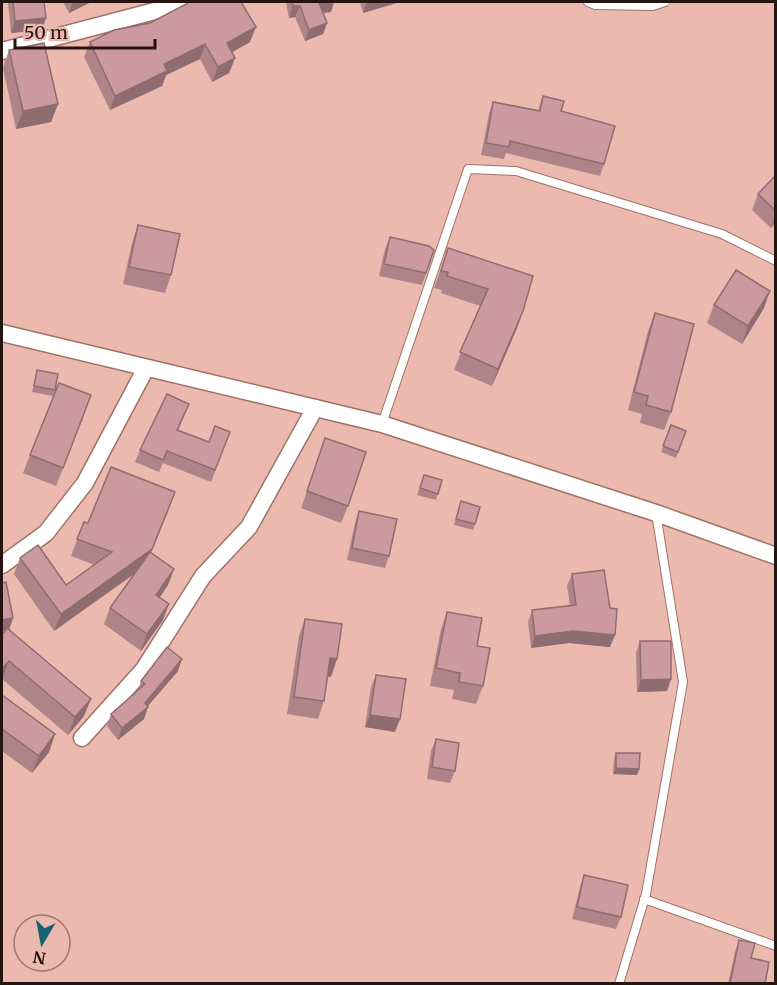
<svg xmlns="http://www.w3.org/2000/svg" width="777" height="985" viewBox="0 0 777 985" font-family="Merriweather,serif">
	<rect width="100%" height="100%" fill="#ecb9ae"/>
	<g fill="none" stroke-linecap="round" stroke-linejoin="round">
		<defs>
			<g id="service">
				<polyline points="588,2 595,5 653,6 665,2"/>
				<polyline points="382,424 468,169 516,171 722,234 776,261"/>
				<polyline points="644,899 776,946"/>
				<polyline points="619,984 646,894 683,682 656,513"/>
			</g>
			<g id="minor">
				<polyline points="2,51 189,2"/>
				<polyline points="2,333 382,424 656,513 776,556"/>
				<polyline points="2,565 46,533 85,483 146,368"/>
				<polyline points="82,738 144,669 203,576 249,527 315,408"/>
			</g>
		</defs>
		<use href="#service" stroke="#9f7166" stroke-width="10"/>
		<use href="#minor" stroke="#9f7166" stroke-width="19"/>
		<use href="#service" stroke="#fff" stroke-width="8"/>
		<use href="#minor" stroke="#fff" stroke-width="16"/>
	</g>
	<g fill="#af8488">
		<polygon points="9,2 44,2 42,30 11,33 8,3"/>
		<polygon points="63,2 91,2 69,13"/>
		<polygon points="286,2 334,2 331,12 323,13 327,23 323,34 305,41 295,17 289,18"/>
		<polygon points="360,2 400,2 363,13"/>
		<polygon points="90,42 250,42 232,52 235,58 229,73 212,82 200,59 166,75 162,86 110,110 84,57"/>
		<polygon points="9,50 58,104 51,122 16,129 3,68"/>
		<polygon points="543,96 561,111 604,164 600,176 506,153 504,159 481,155 489,114 493,102 538,110"/>
		<polygon points="776,175 776,226 774,224 771,228 752,210 758,194"/>
		<polygon points="138,225 171,275 165,293 123,284 132,243"/>
		<polygon points="390,237 434,250 422,285 379,276 385,249"/>
		<polygon points="448,248 523,311 517,328 492,386 454,370 480,306 441,293 442,290 434,288"/>
		<polygon points="714,305 764,308 742,344 707,323"/>
		<polygon points="655,313 671,412 664,430 640,423 642,414 628,410 648,331"/>
		<polygon points="37,370 55,390 53,396 32,392"/>
		<polygon points="85,413 56,486 23,473 30,455"/>
		<polygon points="184,416 178,431 209,442 230,432 211,482 163,463 159,472 135,462 140,450"/>
		<polygon points="671,425 686,431 676,458 661,452"/>
		<polygon points="325,438 348,506 341,523 301,508"/>
		<polygon points="424,475 442,480 436,500 417,495"/>
		<polygon points="461,501 475,524 473,530 454,525"/>
		<polygon points="169,509 151,553 174,569 168,585 160,597 163,620 141,651 104,624 110,608 136,573 54,631 14,574 20,558 66,585 95,565 71,556 84,522 88,523"/>
		<polygon points="359,511 389,556 385,568 347,560 355,523"/>
		<polygon points="572,574 610,647 569,643 531,648 528,622 532,610 570,606 567,586"/>
		<polygon points="2,583 13,618 9,629 84,716 68,735 2,679 5,630 2,631"/>
		<polygon points="447,612 477,646 483,686 476,704 452,699 454,690 430,686 441,629"/>
		<polygon points="305,619 331,677 328,677 324,701 318,719 287,714 299,636"/>
		<polygon points="640,641 671,679 667,691 637,692 636,653"/>
		<polygon points="178,671 148,706 144,719 118,740 107,726 111,714 138,691 141,681"/>
		<polygon points="376,675 395,732 365,727 371,687"/>
		<polygon points="2,695 55,734 49,752 32,773 2,751"/>
		<polygon points="436,739 455,771 450,783 427,779 431,751"/>
		<polygon points="616,753 639,769 637,775 613,774 614,759"/>
		<polygon points="584,875 621,917 616,929 572,919 580,887"/>
		<polygon points="739,940 751,958 765,984 728,984 735,952"/>
	</g>
	<g fill="#8f6c6f">
		<polygon points="73,2 91,2 69,13"/>
		<polygon points="329,2 334,2 331,12 315,14 319,3"/>
		<polygon points="367,2 400,2 363,13"/>
		<polygon points="293,6 300,6 295,17 289,18"/>
		<polygon points="46,18 42,30 11,33 15,21"/>
		<polygon points="327,23 323,34 305,41 309,30"/>
		<polygon points="256,27 250,42 222,58 227,43"/>
		<polygon points="205,44 200,59 166,75 162,86 110,110 115,96 164,64"/>
		<polygon points="235,58 229,73 212,82 218,67"/>
		<polygon points="58,104 51,122 16,129 23,111"/>
		<polygon points="776,215 776,220 774,224 771,228"/>
		<polygon points="770,291 764,308 742,344 748,326"/>
		<polygon points="523,311 517,328 492,386 498,369"/>
		<polygon points="175,492 146,565 54,631 61,614"/>
		<polygon points="174,569 168,585 150,611 156,595"/>
		<polygon points="169,604 163,620 141,651 147,634"/>
		<polygon points="13,618 9,630 2,631 2,620"/>
		<polygon points="573,631 615,635 610,647 569,643 531,648 535,636"/>
		<polygon points="330,658 337,659 331,677 324,676"/>
		<polygon points="182,659 178,671 146,708 148,707 144,719 118,740 122,728"/>
		<polygon points="9,661 2,679 2,669"/>
		<polygon points="671,679 667,691 637,692 641,680"/>
		<polygon points="91,699 84,716 68,735 75,717"/>
		<polygon points="370,715 400,719 395,732 365,727"/>
		<polygon points="55,734 49,752 32,773 39,756"/>
		<polygon points="616,768 639,769 637,775 613,774"/>
	</g>
	<g fill="#cc9a9e" stroke="#8f6c6f" stroke-width="1.5">
		<polygon points="13,2 44,2 46,18 15,21"/>
		<polygon points="190,2 241,2 256,27 227,43 235,58 218,67 205,44 164,64 167,71 115,96 90,42 114,30 150,23"/>
		<polygon points="292,2 329,2 319,3 327,23 309,30 300,6 293,6"/>
		<polygon points="44,43 58,104 23,111 9,50"/>
		<polygon points="543,96 564,101 561,111 615,126 604,164 510,141 509,147 486,143 493,102 540,111"/>
		<polygon points="776,175 776,211 758,194"/>
		<polygon points="138,225 180,234 171,275 129,267"/>
		<polygon points="390,237 429,246 434,250 426,273 384,264"/>
		<polygon points="448,248 533,276 523,311 498,369 460,352 488,289 447,276 448,272 441,271"/>
		<polygon points="736,270 770,291 748,326 714,305"/>
		<polygon points="655,313 694,324 671,412 646,405 648,396 634,392"/>
		<polygon points="37,370 58,374 55,390 34,386"/>
		<polygon points="59,383 91,395 63,468 30,455"/>
		<polygon points="167,394 189,404 177,430 209,442 215,426 230,432 215,470 167,451 163,460 140,450"/>
		<polygon points="671,425 686,431 678,452 663,446"/>
		<polygon points="325,438 366,452 348,506 307,491"/>
		<polygon points="111,467 175,492 152,549 61,614 20,558 38,545 66,585 112,552 77,539 84,522 88,523"/>
		<polygon points="424,475 442,480 438,494 420,488"/>
		<polygon points="461,501 480,507 475,524 456,519"/>
		<polygon points="359,511 397,519 389,556 352,548"/>
		<polygon points="150,552 174,569 156,595 169,604 147,634 110,608"/>
		<polygon points="604,570 610,608 617,609 615,635 573,631 535,636 532,610 576,605 572,574"/>
		<polygon points="6,582 13,618 2,620 2,583"/>
		<polygon points="447,612 482,618 477,646 490,648 483,686 459,682 460,673 436,668"/>
		<polygon points="305,619 342,624 337,659 330,658 324,701 294,697"/>
		<polygon points="7,628 91,699 75,717 9,661 2,669 2,635"/>
		<polygon points="640,641 671,641 671,679 641,680"/>
		<polygon points="167,647 182,659 145,703 148,707 122,728 111,714 145,684 141,681"/>
		<polygon points="376,675 406,679 400,719 370,715"/>
		<polygon points="2,695 55,734 39,756 2,729"/>
		<polygon points="436,739 459,743 455,771 432,767"/>
		<polygon points="616,753 640,753 639,769 616,768"/>
		<polygon points="584,875 628,885 621,917 577,907"/>
		<polygon points="739,940 755,943 751,958 769,962 765,984 730,984"/>
	</g>
	<rect width="777" height="985" fill="none" stroke="#251410" stroke-width="6"/>
	<g transform="translate(42 943) rotate(190)"><circle r="28" fill="#ecb9ae" stroke="#9c776f" stroke-width="1.5"/>
	<path d="M0-4.5L10 22L0 15L-10 22Z" fill="#186270"/>
	<text y="-9" font-size="16" font-weight="bold" text-anchor="middle" fill="#251410">N</text>
	</g>
	<path d="M15 39v9h140v-9" fill="none" stroke="#251410" stroke-width="3"/>
	<text x="24" y="39" font-size="18" fill="#251410" stroke="#ecb9ae" stroke-width="4.5" paint-order="stroke">50 m</text>
</svg>
